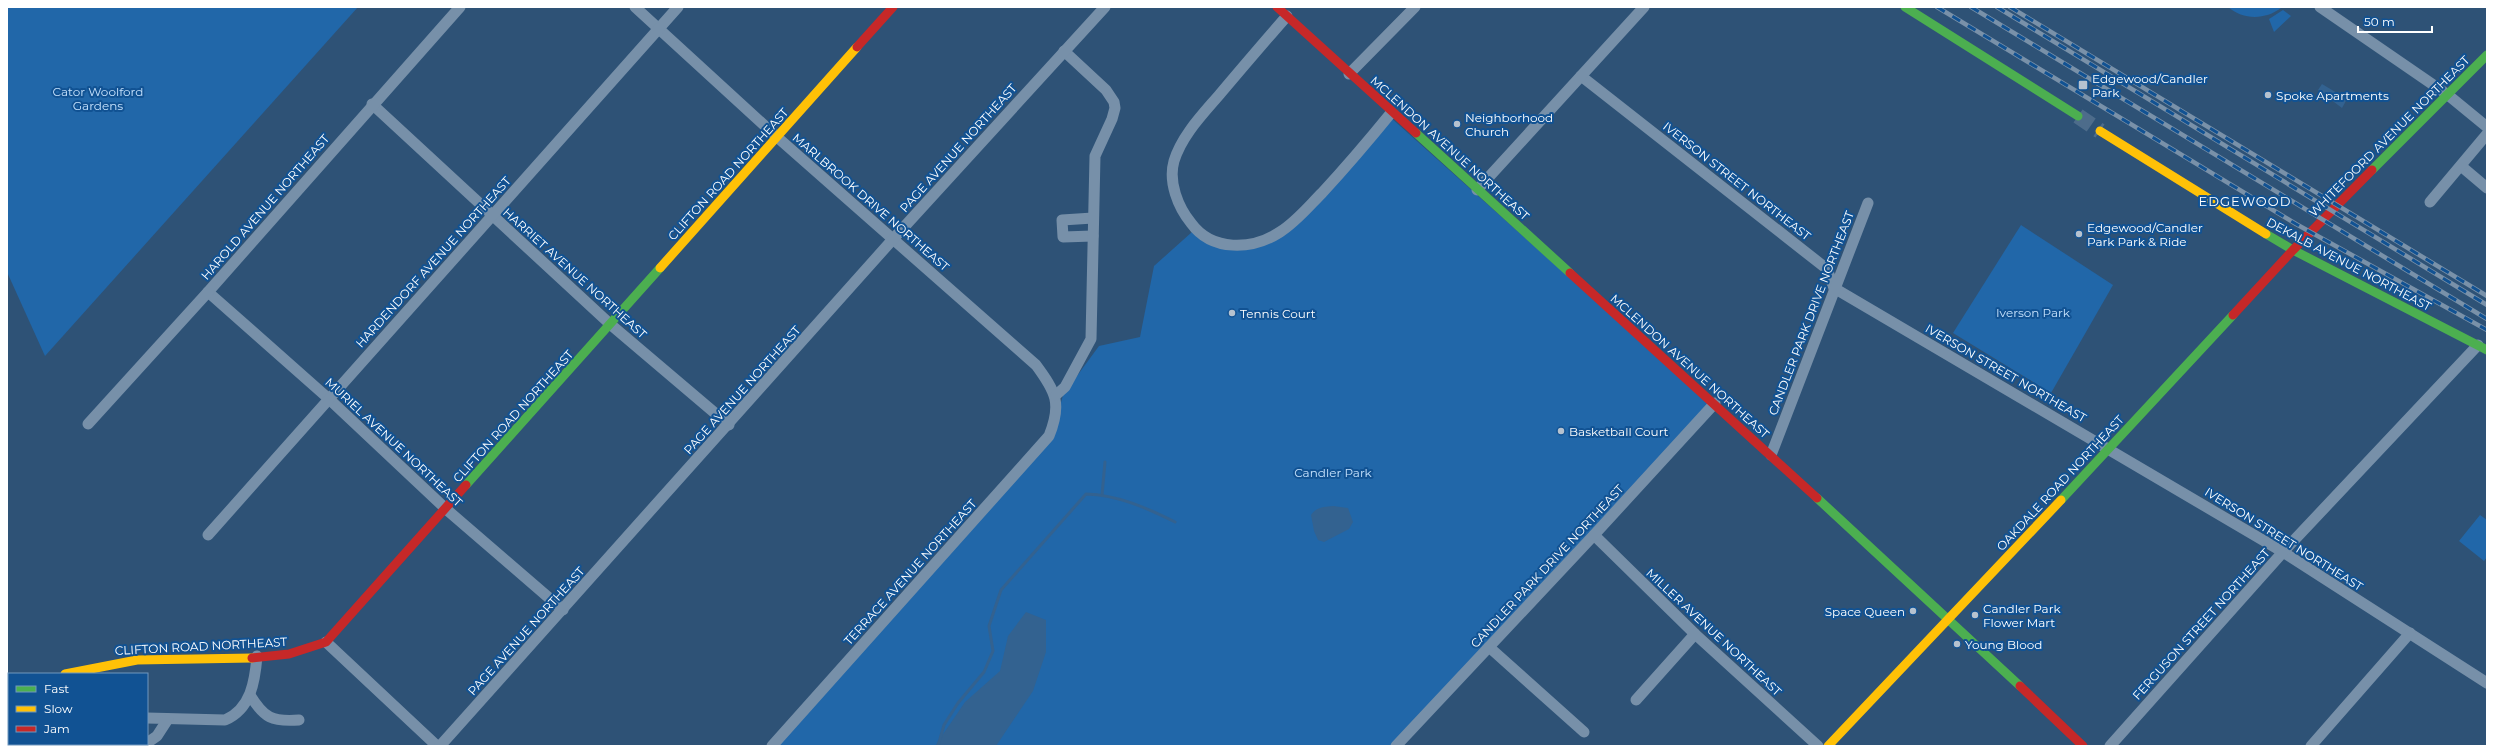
<svg xmlns="http://www.w3.org/2000/svg" width="2494" height="753" viewBox="0 0 2494 753" font-family="Montserrat,sans-serif">
	<rect width="100%" height="100%" fill="#2e5276"/>
	<g fill="#2167a9">
		<polygon points="7,7 358,7 45,356 7,272"/>
		<path d="M2228,7H2281V8C2265,20 2243,20 2228,7Z"/>
		<polygon points="2283,10 2291,16 2274,32 2269,19"/>
		<polygon points="1390,117 1714,407 1401,746 774,746 1052,437 1063,395 1099,346 1140,337 1154,266 1192,232 1228,248 1288,230"/>
		<polygon points="2021,225 2113,285 2051,393 1953,333"/>
		<polygon points="2480,515 2487,520 2487,557 2484,561 2459,541"/>
	</g>
	<g fill="#336290">
		<polygon points="2322,84 2347,99 2342,108 2318,90"/>
		<path d="M1333,506L1348,508L1353,522L1349,529L1324,542L1318,540L1314,531L1311,515C1316,507 1324,507 1333,506Z"/>
		<polygon points="1026,612 1046,620 1046,652 1033,691 996,746 935,746 965,702 1000,671 1008,636"/>
	</g>
	<g fill="none" stroke-linecap="round" stroke-linejoin="round">
		<g stroke="#336290" stroke-width="3">
			<polyline points="1102,495 1105,462"/>
			<path d="M938,746L944,725L958,703L984,672L993,651L989,626L1001,590L1086,494C1118,495 1147,508 1175,522"/>
		</g>
		<polyline stroke="#4d6c8b" stroke-width="16" stroke-dasharray="16 8" stroke-linecap="butt" points="2078,116 2100,131"/>
		<g stroke="#7790a9" stroke-width="11">
			<path d="M635,7L777,137L1036,365C1056,392 1062,404 1049,436L772,746"/>
			<polyline points="2320,7 2448,95 2487,127"/>
			<path d="M1287,16C1264,42 1242,68 1220,94C1203,114 1182,135 1174,161C1168,182 1178,207 1191,223C1212,252 1252,250 1280,232C1296,222 1309,206 1322,193C1346,167 1369,140 1391,113"/>
			<polyline points="1349,74 1415,7"/>
			<polyline points="1581,76 1827,269 1834,288 2283,552 2487,683"/>
			<polyline points="372,104 610,324 729,425"/>
			<polyline points="2461,166 2487,188"/>
			<polyline points="1477,190 1644,7"/>
			<polyline points="2430,202 2487,134"/>
			<polyline points="1093,218 1062,220 1063,237 1093,236"/>
			<polyline points="208,292 329,399 446,509 563,610"/>
			<polyline points="1056,395 1065,387 1091,339 1095,156 1112,119 1115,108 1114,102 1106,90 1064,51"/>
			<polyline points="88,424 208,292 460,7"/>
			<polyline points="1771,455 1868,203"/>
			<polyline points="208,535 678,7"/>
			<polyline points="1594,535 1695,634 1818,746"/>
			<polyline points="326,642 437,746"/>
			<polyline points="1489,647 1584,732"/>
			<path d="M250,695C264,718 272,722 299,720"/>
			<polyline points="1636,700 1695,634"/>
			<path d="M147,718L225,720C251,709 255,681 257,656"/>
			<polyline points="7,741 9,740"/>
			<polyline points="147,743 157,736 168,719"/>
			<polyline points="41,744 45,746"/>
			<polyline points="92,746 94,744"/>
			<polyline points="440,746 894,238 1105,7"/>
			<polyline points="1396,746 1594,535 1715,403"/>
			<polyline points="2110,746 2283,552 2478,345"/>
			<polyline points="2311,746 2410,633"/>
		</g>
		<g stroke="#4caf50" stroke-width="9">
			<polyline points="1905,7 2078,116"/>
			<polyline points="1416,133 1570,273"/>
			<polyline points="2372,170 2487,55"/>
			<polyline points="2266,234 2293,250 2487,350"/>
			<polyline points="466,485 660,268"/>
			<polyline points="1817,498 2020,686"/>
			<polyline points="2061,500 2233,315"/>
		</g>
		<g stroke="#ffc107" stroke-width="9">
			<polyline points="2100,131 2266,234"/>
			<polyline points="660,268 857,47"/>
			<polyline points="65,674 137,660 252,658"/>
			<polyline points="7,692 9,691"/>
			<polyline points="1828,746 2061,500"/>
		</g>
		<g stroke="#c62828" stroke-width="9">
			<polyline points="1277,7 1416,133"/>
			<polyline points="857,47 893,7"/>
			<polyline points="1570,273 1817,498"/>
			<polyline points="2233,315 2293,250 2372,170"/>
			<polyline points="252,658 289,654 326,642 466,485"/>
			<polyline points="2020,686 2083,746"/>
		</g>
		<defs>
			<g id="rail">
				<polyline points="1937,7 2296,224 2487,330"/>
				<polyline points="1971,7 2487,319"/>
				<polyline points="1997,7 2487,305"/>
				<polyline points="2010,7 2487,296"/>
			</g>
		</defs>
		<use href="#rail" stroke="#7991a9" stroke-width="4.5"/>
		<use href="#rail" stroke="#115293" stroke-width="3" stroke-dasharray="9" stroke-linecap="butt"/>
	</g>
	<g fill="#b6c2cf" stroke="#115293" stroke-width="1.5">
		<rect x="2078" y="80" width="10" height="10" rx="2"/>
		<circle cx="2268" cy="95" r="4"/>
		<circle cx="1457" cy="124" r="4"/>
		<circle cx="2079" cy="234" r="4"/>
		<circle cx="1232" cy="313" r="4"/>
		<circle cx="1561" cy="431" r="4"/>
		<circle cx="1913" cy="611" r="4"/>
		<circle cx="1975" cy="615" r="4"/>
		<circle cx="1957" cy="644" r="4"/>
	</g>
	<g text-anchor="middle" dominant-baseline="central" stroke-width="4" stroke-linejoin="round" paint-order="stroke">
		<g font-size="12" fill="#fff" stroke="#115293" text-anchor="start">
			<text x="2092" y="78">Edgewood/Candler<tspan x="2092" dy="14">Park</tspan></text>
			<text x="2276" y="95">Spoke Apartments</text>
			<text x="1465" y="117">Neighborhood<tspan x="1465" dy="14">Church</tspan></text>
			<text x="2087" y="227">Edgewood/Candler<tspan x="2087" dy="14">Park Park &amp; Ride</tspan></text>
			<text x="1240" y="313">Tennis Court</text>
			<text x="1569" y="431">Basketball Court</text>
			<text x="1983" y="608">Candler Park<tspan x="1983" dy="14">Flower Mart</tspan></text>
			<text x="1905" y="611" text-anchor="end">Space Queen</text>
			<text x="1965" y="644">Young Blood</text>
		</g>
		<g font-size="12" fill="#c6e2fd" stroke="#115293">
			<text x="98" y="91">Cator Woolford<tspan x="98" dy="14">Gardens</tspan></text>
			<text x="2033" y="312">Iverson Park</text>
			<text x="1333" y="472">Candler Park</text>
		</g>
		<g font-size="12" fill="#fff" stroke="#115293">
			<text transform="translate(2389 136) rotate(-45)">WHITEFOORD AVENUE NORTHEAST</text>
			<text transform="translate(958 148) rotate(-48)">PAGE AVENUE NORTHEAST</text>
			<text transform="translate(1450 148) rotate(42)">MCLENDON AVENUE NORTHEAST</text>
			<text transform="translate(728 174) rotate(-48)">CLIFTON ROAD NORTHEAST</text>
			<text transform="translate(1737 181) rotate(38)">IVERSON STREET NORTHEAST</text>
			<text transform="translate(871 202) rotate(41)">MARLBROOK DRIVE NORTHEAST</text>
			<text transform="translate(265 207) rotate(-49)">HAROLD AVENUE NORTHEAST</text>
			<text transform="translate(433 262) rotate(-48)">HARDENDORF AVENUE NORTHEAST</text>
			<text transform="translate(2349 264) rotate(28)">DEKALB AVENUE NORTHEAST</text>
			<text transform="translate(575 273) rotate(42)">HARRIET AVENUE NORTHEAST</text>
			<text transform="translate(1811 313) rotate(-69)">CANDLER PARK DRIVE NORTHEAST</text>
			<text transform="translate(1690 366) rotate(42)">MCLENDON AVENUE NORTHEAST</text>
			<text transform="translate(2006 373) rotate(30)">IVERSON STREET NORTHEAST</text>
			<text transform="translate(742 390) rotate(-48)">PAGE AVENUE NORTHEAST</text>
			<text transform="translate(513 416) rotate(-48)">CLIFTON ROAD NORTHEAST</text>
			<text transform="translate(394 442) rotate(43)">MURIEL AVENUE NORTHEAST</text>
			<text transform="translate(2060 483) rotate(-47)">OAKDALE ROAD NORTHEAST</text>
			<text transform="translate(2284 539) rotate(32)">IVERSON STREET NORTHEAST</text>
			<text transform="translate(1547 566) rotate(-47)">CANDLER PARK DRIVE NORTHEAST</text>
			<text transform="translate(910 572) rotate(-48)">TERRACE AVENUE NORTHEAST</text>
			<text transform="translate(2201 624) rotate(-48)">FERGUSON STREET NORTHEAST</text>
			<text transform="translate(526 631) rotate(-48)">PAGE AVENUE NORTHEAST</text>
			<text transform="translate(1714 632) rotate(43)">MILLER AVENUE NORTHEAST</text>
			<text transform="translate(201 646) rotate(-3)">CLIFTON ROAD NORTHEAST</text>
		</g>
		<g font-size="13" letter-spacing="1" fill="#fff" stroke="#115293">
			<text x="2245" y="201">EDGEWOOD</text>
		</g>
	</g>
	<rect width="2494" height="753" fill="none" stroke="#ffffff" stroke-width="16"/>
	<rect x="8" y="673" width="140" height="72" fill="#115293" stroke="#7097be"/>
	<rect x="16" y="686" width="20" height="6" fill="#4caf50" stroke="#7097be"/>
	<text x="44" y="693" font-size="12" fill="#ffffff">Fast</text>
	<rect x="16" y="706" width="20" height="6" fill="#ffc107" stroke="#7097be"/>
	<text x="44" y="713" font-size="12" fill="#ffffff">Slow</text>
	<rect x="16" y="726" width="20" height="6" fill="#c62828" stroke="#7097be"/>
	<text x="44" y="733" font-size="12" fill="#ffffff">Jam</text>
	<path d="M2358 26v6h74v-6" fill="none" stroke="#ffffff" stroke-width="2"/>
	<text x="2364" y="26" font-size="12" fill="#ffffff" stroke="#115293" stroke-width="3" paint-order="stroke">50 m</text>
</svg>
